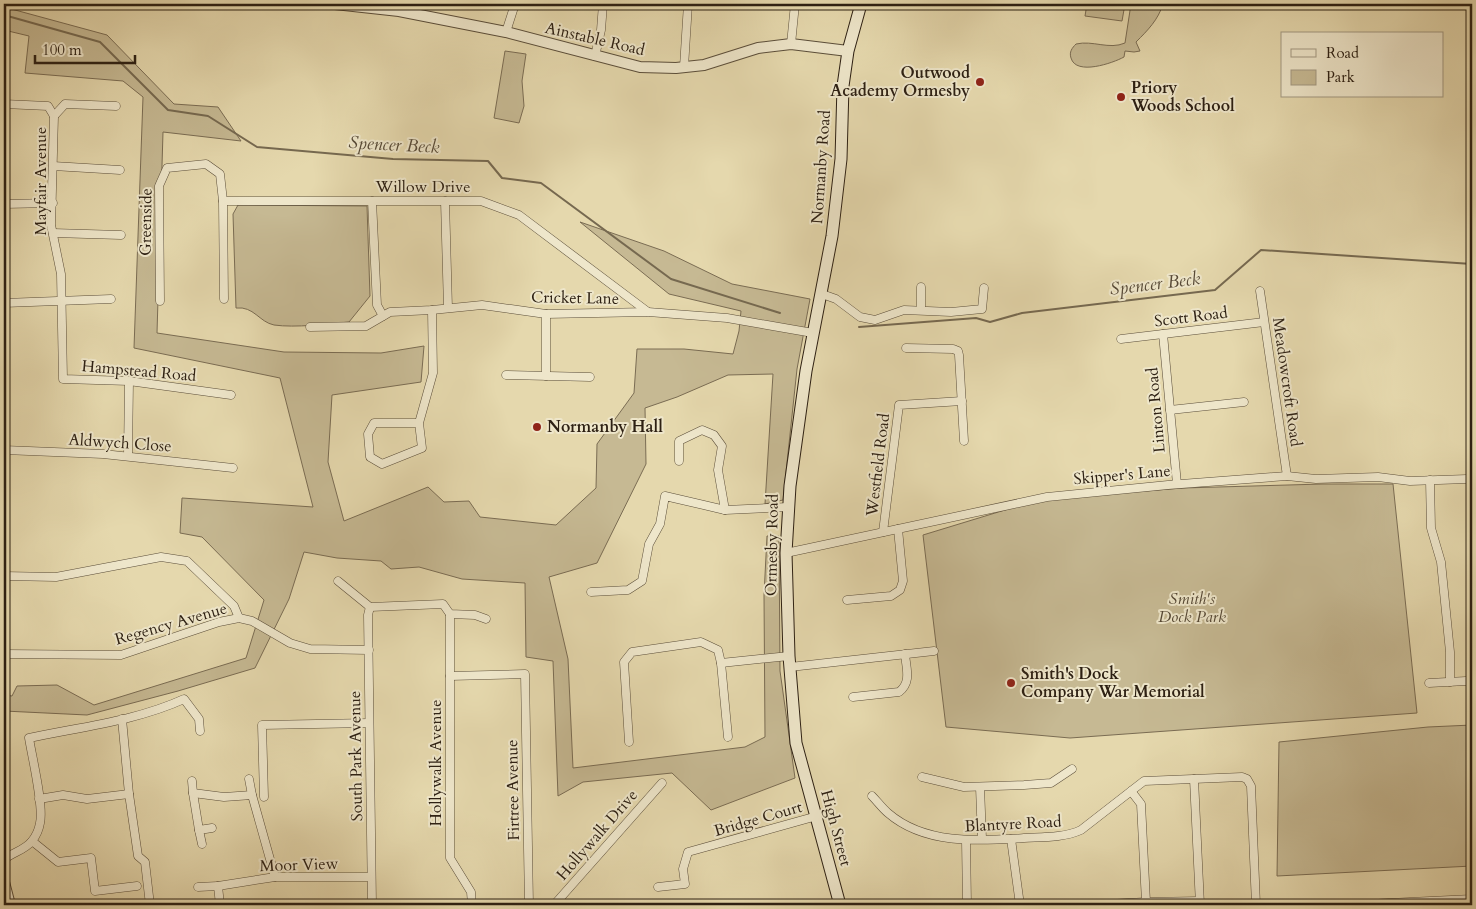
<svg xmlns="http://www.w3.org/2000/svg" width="1476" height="909" viewBox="0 0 1476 909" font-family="Cardo,serif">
	<rect width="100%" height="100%" fill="#e5d8ad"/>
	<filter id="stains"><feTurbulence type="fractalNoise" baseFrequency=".004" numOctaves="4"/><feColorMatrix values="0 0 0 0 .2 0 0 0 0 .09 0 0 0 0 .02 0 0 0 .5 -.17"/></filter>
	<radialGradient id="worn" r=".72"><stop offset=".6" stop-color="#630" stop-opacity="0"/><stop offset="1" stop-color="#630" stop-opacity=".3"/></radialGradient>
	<g fill="#c6b993" stroke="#7a6c53">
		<polygon points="1087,4 1125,4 1122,21 1085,16"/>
		<path d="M1131,4H1163C1158,20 1148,30 1136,42L1140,51L1134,52L1125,51L1124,57C1113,63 1076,76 1071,58C1069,52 1072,48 1076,44C1093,40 1109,50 1125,43Z"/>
		<polygon points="4,7 107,35 174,104 218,107 241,141 163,132 157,333 284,352 381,353 424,346 421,382 332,395 328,462 344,521 428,487 444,502 469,501 480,517 556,525 596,488 597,444 634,393 637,349 684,349 733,354 739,331 741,311 669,294 580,222 664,251 732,284 810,299 797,369 783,500 765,504 773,374 728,375 677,397 645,408 646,464 597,563 549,577 568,659 573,768 745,747 765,737 764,595 767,536 779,536 780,671 795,778 711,810 672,773 583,782 558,796 553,661 526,657 525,583 462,579 419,567 391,569 381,561 337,558 304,552 289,599 255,668 178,691 87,715 4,711 4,695 12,696 17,686 57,685 94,705 246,658 264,600 202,537 180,533 182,498 313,507 280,378 134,348 143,97 123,81 25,73 29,36 4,30"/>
		<polygon points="505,51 526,54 522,81 524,106 519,123 494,118"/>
		<path d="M238,205L367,206L370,296L349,322C328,324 295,328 274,325C259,322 254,306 236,308L233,214Z"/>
		<polygon points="1323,484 1393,484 1417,713 1070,738 946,727 923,535 1041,499 1183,488"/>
		<polygon points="1472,725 1472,866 1277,876 1279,742 1428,727"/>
	</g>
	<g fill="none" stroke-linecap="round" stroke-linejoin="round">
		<g stroke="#766950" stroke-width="2">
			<polyline points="4,15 100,42 168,110 208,116 257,147 393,159 488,161 502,178 541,183 671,279 780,313"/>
			<polyline points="859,327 976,318 990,322 1022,313 1215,290 1261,250 1472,264"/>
		</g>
		<defs>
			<g id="minor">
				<polyline points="506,32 515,4"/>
				<polyline points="791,44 795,4"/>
				<polyline points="595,56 601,30 603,4"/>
				<polyline points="684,67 688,4"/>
				<polyline points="4,104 48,106 54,116 51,225 61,274 63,379 129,381 231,395"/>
				<polyline points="54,116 65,104 116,106"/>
				<polyline points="53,166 120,170"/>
				<polyline points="223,201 481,201 519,215 648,312"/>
				<polyline points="372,201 377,305 383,316"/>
				<polyline points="445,201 448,308"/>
				<polyline points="4,204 53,203"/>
				<polyline points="53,233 121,235"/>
				<polyline points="1260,291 1287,476"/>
				<polyline points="822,294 836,299 860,317 875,320 904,310 951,312 982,309 984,288"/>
				<polyline points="160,301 159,186 167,168 206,164 220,174 223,201 224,299"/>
				<polyline points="4,303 111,299"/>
				<polyline points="921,310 921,287"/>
				<polyline points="310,327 366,326 390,312 432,310 482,305 546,314 648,312 727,318 813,333"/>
				<polyline points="1163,334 1177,484"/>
				<polyline points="1121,339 1264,322"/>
				<polyline points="906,348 953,349 958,351 959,355 964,441"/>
				<polyline points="506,375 590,377"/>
				<polyline points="546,376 546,314"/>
				<polyline points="1170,410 1244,402"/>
				<polyline points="419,423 422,448 382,464 370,457 368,434 374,423 419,423 433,373 432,310"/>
				<polyline points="4,450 103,454 233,468"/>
				<polyline points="128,456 129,381"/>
				<polyline points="679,461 679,441 702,430 714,435 722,446 718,470 725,510"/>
				<polyline points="1430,480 1431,528 1441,562 1450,652 1450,682"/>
				<polyline points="883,532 899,405 962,401"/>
				<polyline points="786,553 1047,497 1168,485 1287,476 1316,479 1378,477 1410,481 1467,479"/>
				<polyline points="4,576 56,577 161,557 187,561 234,606 239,618"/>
				<polyline points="338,581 370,607 443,604 450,614 475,615 486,619"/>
				<polyline points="591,592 628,590 642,581 649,544 660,524 665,496 725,510 788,507"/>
				<polyline points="847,600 891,596 900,590 903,581 898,529"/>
				<polyline points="370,607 368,615 372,905"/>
				<polyline points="450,614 450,858 471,892 472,905"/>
				<polyline points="4,654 121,655 219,622 239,618 252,621 290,643 310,649 369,650"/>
				<polyline points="721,663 789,656"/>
				<polyline points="790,667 934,651"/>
				<polyline points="450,676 525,674 529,905"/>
				<polyline points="1429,683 1466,681"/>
				<path d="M853,697L899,692C912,682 906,668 905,654"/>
				<polyline points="122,719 129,794 138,856 145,862 150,905"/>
				<polyline points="629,742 624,662 632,652 701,642 718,650 721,663 728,737"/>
				<polyline points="922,777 964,787 1024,785 1051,783 1072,769"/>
				<polyline points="249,779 252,795"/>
				<polyline points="1194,779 1200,905"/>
				<polyline points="192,781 193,793 224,797 252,795 275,877"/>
				<polyline points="980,787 982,839"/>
				<polyline points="1131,791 1141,804 1146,902"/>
				<polyline points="193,793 199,830 212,828"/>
				<path d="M872,796C877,801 882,808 888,813C925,845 978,841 1024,838C1043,837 1063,838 1081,830L1144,781L1242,777L1247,779L1251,786L1256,905"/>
				<polyline points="264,797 262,725 369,723"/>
				<polyline points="39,799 63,795 87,799 129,794"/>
				<polyline points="199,830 202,844"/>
				<polyline points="1011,839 1020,905"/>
				<polyline points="966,840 967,905"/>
				<polyline points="32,841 58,862 91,858 95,891 137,886"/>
				<path d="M4,860C12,852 24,851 32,841C36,836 39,829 40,823C44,806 32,757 29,738C80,727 136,721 184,699L199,719L200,731"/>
				<polyline points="198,887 218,886"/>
				<polyline points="658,887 685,884 683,869 688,852 817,816"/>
				<polyline points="220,905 218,886 275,877 371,877"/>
				<polyline points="554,905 662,783"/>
				<polyline points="1089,905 1146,902 1200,901"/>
				<polyline points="1347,905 1472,899"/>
			</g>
			<g id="tertiary">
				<polyline points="335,4 399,11 506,32 640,67 676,68 704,65 758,48 791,44 848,51"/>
				<polyline points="4,882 10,905"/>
			</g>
			<polyline id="secondary" points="840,905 796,743 789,656 786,553 790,486 806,371 832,236 841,159 843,86 848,51 861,4"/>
		</defs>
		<use href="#minor" stroke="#5b4e3a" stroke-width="9"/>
		<use href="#tertiary" stroke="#5b4e3a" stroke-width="12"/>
		<use href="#secondary" stroke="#2d2013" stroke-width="13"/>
		<use href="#minor" stroke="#eee6ca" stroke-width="8"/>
		<use href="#tertiary" stroke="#eee6ca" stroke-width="10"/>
		<use href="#secondary" stroke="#eee6ca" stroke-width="11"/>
	</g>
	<g fill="#8f2418" stroke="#eee6ca" stroke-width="2">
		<circle cx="980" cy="82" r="5"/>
		<circle cx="1121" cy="97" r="5"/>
		<circle cx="537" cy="427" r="5"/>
		<circle cx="1011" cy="683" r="5"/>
	</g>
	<g text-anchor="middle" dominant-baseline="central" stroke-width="4" stroke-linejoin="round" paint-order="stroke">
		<g font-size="16" fill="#2d2013" stroke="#eee6ca">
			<text transform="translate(595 39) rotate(13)">Ainstable Road</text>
			<text transform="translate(821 167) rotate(-86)">Normanby Road</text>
			<text transform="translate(41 181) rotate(-90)">Mayfair Avenue</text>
			<text x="423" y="187">Willow Drive</text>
			<text transform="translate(146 222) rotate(-89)">Greenside</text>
			<text transform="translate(575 298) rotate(1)">Cricket Lane</text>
			<text transform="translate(1191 317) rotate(-7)">Scott Road</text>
			<text transform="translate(139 371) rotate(5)">Hampstead Road</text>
			<text transform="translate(1287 382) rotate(82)">Meadowcroft Road</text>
			<text transform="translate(1156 410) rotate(-95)">Linton Road</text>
			<text transform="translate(120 443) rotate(4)">Aldwych Close</text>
			<text transform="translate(878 465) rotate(-83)">Westfield Road</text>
			<text transform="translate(1122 475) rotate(-5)">Skipper's Lane</text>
			<text transform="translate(772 545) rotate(-89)">Ormesby Road</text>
			<text transform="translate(171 624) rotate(-16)">Regency Avenue</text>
			<text transform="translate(356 756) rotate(-91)">South Park Avenue</text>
			<text transform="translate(436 763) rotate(-90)">Hollywalk Avenue</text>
			<text transform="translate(513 790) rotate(-91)">Firtree Avenue</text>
			<text transform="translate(758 819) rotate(-16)">Bridge Court</text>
			<text transform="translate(1013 824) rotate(-3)">Blantyre Road</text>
			<text transform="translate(836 828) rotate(75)">High Street</text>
			<text transform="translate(597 835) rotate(-49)">Hollywalk Drive</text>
			<text transform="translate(299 865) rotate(-2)">Moor View</text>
		</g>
		<g font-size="16" font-weight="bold" fill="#2d2013" stroke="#eee6ca" text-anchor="start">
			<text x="970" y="73" text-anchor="end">Outwood<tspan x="970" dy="18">Academy Ormesby</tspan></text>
			<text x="1131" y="88">Priory<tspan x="1131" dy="18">Woods School</tspan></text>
			<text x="547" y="427">Normanby Hall</text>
			<text x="1021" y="674">Smith's Dock<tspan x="1021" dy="18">Company War Memorial</tspan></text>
		</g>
		<g font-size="16" font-style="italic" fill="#534633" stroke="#eee6ca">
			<text x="1192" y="599">Smith's<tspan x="1192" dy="18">Dock Park</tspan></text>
		</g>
		<g font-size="18" font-style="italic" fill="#574a37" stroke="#eee6ca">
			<text transform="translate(394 145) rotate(3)">Spencer Beck</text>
			<text transform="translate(1155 284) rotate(-7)">Spencer Beck</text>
		</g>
	</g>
	<rect width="1476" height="909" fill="none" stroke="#e5d8ad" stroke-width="20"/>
	<rect x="5" y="5" width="1466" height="899" fill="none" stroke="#2d2013" stroke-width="2.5"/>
	<rect x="10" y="10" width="1456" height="889" fill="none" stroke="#2d2013"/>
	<rect x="1281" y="32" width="162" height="65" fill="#eee6ca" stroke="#a19781"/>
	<rect x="1291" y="49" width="25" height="8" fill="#eee6ca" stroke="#a19781"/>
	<text x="1326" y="58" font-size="15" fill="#2d2013">Road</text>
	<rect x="1291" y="70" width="25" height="15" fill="#c6b993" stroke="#a19781"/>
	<text x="1326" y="82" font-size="15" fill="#2d2013">Park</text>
	<path d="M35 55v8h100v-8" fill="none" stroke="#2d2013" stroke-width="2.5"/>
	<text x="42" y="55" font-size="15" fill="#2d2013" stroke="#eee6ca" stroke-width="4" paint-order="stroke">100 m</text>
	<rect width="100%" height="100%" filter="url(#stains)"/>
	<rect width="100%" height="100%" fill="url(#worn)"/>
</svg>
